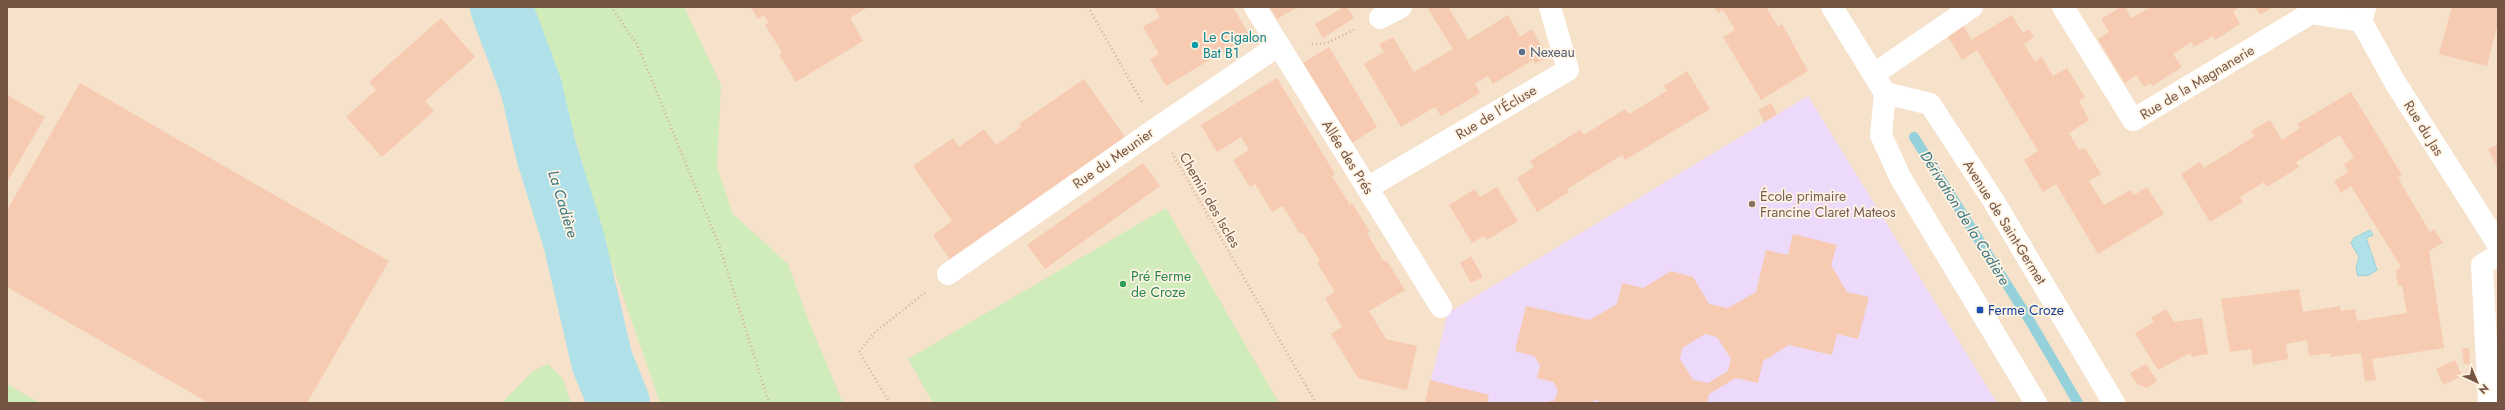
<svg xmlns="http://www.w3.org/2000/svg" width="2505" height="410" viewBox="0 0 2505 410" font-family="Jost,sans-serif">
	<rect width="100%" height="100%" fill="#fef0dc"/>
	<rect fill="#f6e1ca" x="7" y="7" width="2491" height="396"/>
	<polygon fill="#edd9fa" points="1808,96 1997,403 1425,403 1448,313"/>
	<g fill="#cfecba">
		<polygon points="531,7 684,7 721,85 717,167 733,214 788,264 809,322 843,403 660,403 606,247 556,70"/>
		<polygon points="1166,208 1279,403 933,403 908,359"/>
		<polygon points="548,364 563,379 571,403 502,403 533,371"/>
		<polygon points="7,384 40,403 7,403"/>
	</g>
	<polygon fill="#b0e1e8" stroke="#95d1db" points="2370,230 2373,235 2366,238 2377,270 2369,275 2358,276 2356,269 2359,257 2351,243 2354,238"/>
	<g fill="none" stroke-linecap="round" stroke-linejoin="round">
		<polyline stroke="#95d1db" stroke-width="10" points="1914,137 2030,321 2078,403"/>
		<polyline stroke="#b0e1e8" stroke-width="62" points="501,7 531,87 546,151 574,241 602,361 619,403"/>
	</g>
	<g fill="#f6cbb1" fill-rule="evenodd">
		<polygon points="751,7 868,7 850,18 863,41 796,82 779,54 782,52 765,25 769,23 764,15 758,19"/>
		<polygon points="1154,7 1233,7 1250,36 1166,86 1150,59 1159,54 1143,27 1160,17"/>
		<polygon points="1270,7 1298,7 1277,19"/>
		<polygon points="1344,7 1347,7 1354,18 1323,38 1315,24"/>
		<polygon points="1431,7 1448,7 1468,40 1508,15 1520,37 1532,29 1548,57 1535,64 1533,60 1493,84 1488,76 1475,83 1480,93 1441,116 1435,107 1401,127 1364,64 1384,52 1379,44 1393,37 1414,72 1453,49 1428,9"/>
		<polygon points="1714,7 1766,7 1778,27 1782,24 1808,71 1761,100 1723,37 1735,30 1723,10 1718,13"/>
		<polygon points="2121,7 2125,7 2131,18 2151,7 2240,7 2233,11 2240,24 2215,40 2213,36 2194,47 2191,42 2173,54 2182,67 2152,86 2150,83 2144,87 2136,75 2125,83 2098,39 2109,32 2101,19"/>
		<polygon points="2255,7 2273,7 2260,15"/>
		<polygon points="2452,7 2491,7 2498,9 2498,23 2487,66 2439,54"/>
		<polygon points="2012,15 2023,33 2029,29 2034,37 2024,44 2035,62 2042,57 2053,76 2067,68 2085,97 2079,101 2089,120 2069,133 2079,150 2085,148 2101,174 2089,181 2104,205 2131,190 2134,195 2147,187 2164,214 2098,254 2056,184 2043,192 2024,160 2038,151 1977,50 1962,60 1947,35 1963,25 1971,40"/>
		<polygon points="441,18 475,57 425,101 434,111 382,157 346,117 376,90 369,82"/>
		<polygon points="1329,47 1377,127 1352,143 1303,63"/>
		<polygon points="1687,71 1710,109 1625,160 1622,155 1567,189 1569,192 1537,212 1517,178 1534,167 1530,161 1580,130 1584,135 1625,109 1629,114 1667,91 1664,86"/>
		<polygon points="1277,78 1335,174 1332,176 1350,205 1352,203 1370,232 1367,233 1384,262 1387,261 1405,290 1369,311 1386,339 1417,346 1407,390 1358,378 1331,334 1342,327 1325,298 1335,292 1317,263 1320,261 1303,233 1300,234 1283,206 1272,212 1255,184 1250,187 1233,160 1249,150 1241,137 1217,152 1201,125"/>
		<polygon points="1084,79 1125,137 951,261 933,235 952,221 913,166 953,138 959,147 984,129 996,145 1021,127 1019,124"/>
		<polygon points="80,83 389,261 307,403 209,403 7,287 7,210"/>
		<polygon points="2351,92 2402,175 2398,178 2430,232 2434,229 2443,243 2429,251 2444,348 2372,359 2376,380 2365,381 2361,353 2330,357 2330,353 2309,356 2307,340 2286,344 2288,359 2253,365 2251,349 2230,352 2221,299 2299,289 2303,312 2340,306 2341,311 2355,309 2357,321 2407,313 2402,285 2398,286 2396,270 2401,267 2351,186 2341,193 2334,181 2348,172 2344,164 2354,158 2340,135 2296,162 2299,167 2267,187 2264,182 2240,197 2243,202 2210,222 2181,174 2200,162 2204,168 2255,136 2251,131 2270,120 2282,140 2300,128 2297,124"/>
		<polygon points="7,95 45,117 7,182"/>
		<polygon points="1771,103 1777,114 1764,122 1758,110"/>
		<polygon points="2498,144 2498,169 2488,149"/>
		<polygon points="1143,163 1160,186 1045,269 1027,245"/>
		<polygon points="1497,187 1518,221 1487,240 1484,236 1472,243 1449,205 1475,189 1480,197"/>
		<path d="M1793,234L1837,245L1831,265L1847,292L1869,297L1858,339L1837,334L1832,355L1789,345L1763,361L1758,383L1736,378L1709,394L1707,403H1606L1595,400L1591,403H1549V401H1554L1558,390L1553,382L1537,378L1540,365L1534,356L1515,351L1526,306L1590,320L1617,304L1622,283L1643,288L1671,271L1693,277L1709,304L1728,308L1756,292L1766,250L1788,255ZM1705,334L1717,337L1731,359L1728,371L1708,383L1693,380L1680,359L1682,348Z"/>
		<polygon points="1471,256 1483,277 1471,283 1460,263"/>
		<polygon points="2166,309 2174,322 2202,318 2208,354 2192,357 2190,353 2158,370 2135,333 2154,322 2151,318"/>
		<polygon points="2462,348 2469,348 2470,364 2464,364"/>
		<polygon points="2455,360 2462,376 2443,385 2436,369"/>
		<polygon points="2146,364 2157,381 2147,388 2137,384 2130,373"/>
		<polygon points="1430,380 1489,395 1487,403 1425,403"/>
	</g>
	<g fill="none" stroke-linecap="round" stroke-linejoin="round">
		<g stroke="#daaf95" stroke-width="2.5" stroke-dasharray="1 3" stroke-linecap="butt">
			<polyline points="611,7 637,44 719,245 769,403"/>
			<polyline points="1088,7 1142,102"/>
			<polyline points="1312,44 1327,43 1354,30"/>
			<polyline points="1172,153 1316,403"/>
			<polyline points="890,403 859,352 875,332 926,292"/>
		</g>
		<g stroke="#fff" stroke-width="22">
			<polyline points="1255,7 1441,307"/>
			<polyline points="1832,7 1885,93 1881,135 1900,177 2036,403"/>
			<polyline points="2063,7 2133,120 2311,13 2361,21"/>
			<polyline points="2365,8 2361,21 2396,84 2498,244"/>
			<polyline points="1380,18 1401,7"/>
			<polyline points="1874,74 1972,7"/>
			<polyline points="1885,93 1930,104 1993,200 2114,403"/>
			<polyline points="1367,188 1568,70 1550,7"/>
			<polyline points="948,274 1157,128 1279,45"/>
			<polyline points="2489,403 2482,265 2498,255"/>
		</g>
	</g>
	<circle fill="#0f9aa8" stroke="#fff4e4" stroke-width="1.5" cx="1195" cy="45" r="4"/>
	<circle fill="#5c6f8a" stroke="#fff4e4" stroke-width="1.5" cx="1522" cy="52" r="4"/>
	<circle fill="#8d6e63" stroke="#fff4e4" stroke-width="1.5" cx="1752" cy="204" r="4"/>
	<circle fill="#2e9e5b" stroke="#fff4e4" stroke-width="1.5" cx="1123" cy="284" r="4"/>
	<rect fill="#1a4fb4" stroke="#fff4e4" stroke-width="1.5" x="1976" y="306" width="8" height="8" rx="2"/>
	<g text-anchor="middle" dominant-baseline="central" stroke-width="3.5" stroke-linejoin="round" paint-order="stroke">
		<g font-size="14" fill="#0d838f" stroke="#fff4e4" text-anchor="start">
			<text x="1203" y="37">Le Cigalon<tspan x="1203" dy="16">Bat B1</tspan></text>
		</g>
		<g font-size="14" fill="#4e5e75" stroke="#fff4e4" text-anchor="start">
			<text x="1530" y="52">Nexeau</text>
		</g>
		<g font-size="14" fill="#755443" stroke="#fff4e4">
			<text transform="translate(2197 82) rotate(-31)">Rue de la Magnanerie</text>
			<text transform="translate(1496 112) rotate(-31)">Rue de l'Écluse</text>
			<text transform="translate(2424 128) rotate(58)">Rue du Jas</text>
			<text transform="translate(1348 157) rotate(58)">Allée des Prés</text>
			<text transform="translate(1113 158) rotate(-35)">Rue du Meunier</text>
			<text transform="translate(1210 200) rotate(60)">Chemin des Iscles</text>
			<text transform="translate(2005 222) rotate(58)">Avenue de Saint-Germet</text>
		</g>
		<g font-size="14" fill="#785e54" stroke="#fff4e4" text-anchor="start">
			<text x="1760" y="196">École primaire<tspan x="1760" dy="16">Francine Claret Mateos</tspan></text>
		</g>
		<g font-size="14" fill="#27864d" stroke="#fff4e4" text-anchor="start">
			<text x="1131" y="276">Pré Ferme<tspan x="1131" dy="16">de Croze</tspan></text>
		</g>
		<g font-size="14" fill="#164399" stroke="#fff4e4" text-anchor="start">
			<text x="1988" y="310">Ferme Croze</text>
		</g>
		<g font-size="15" font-style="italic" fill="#397883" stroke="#fff4e4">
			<text transform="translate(563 204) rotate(73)">La Cadière</text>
			<text transform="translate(1965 218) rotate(58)">Dérivation de la Cadière</text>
		</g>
	</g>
	<rect width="2505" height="410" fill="none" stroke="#755443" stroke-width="16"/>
	<g transform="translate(2477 382) rotate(136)" stroke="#fff4e4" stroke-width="3" paint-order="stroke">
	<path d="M0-3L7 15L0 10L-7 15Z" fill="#755443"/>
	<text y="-6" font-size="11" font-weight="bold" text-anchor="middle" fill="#755443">N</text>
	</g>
</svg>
